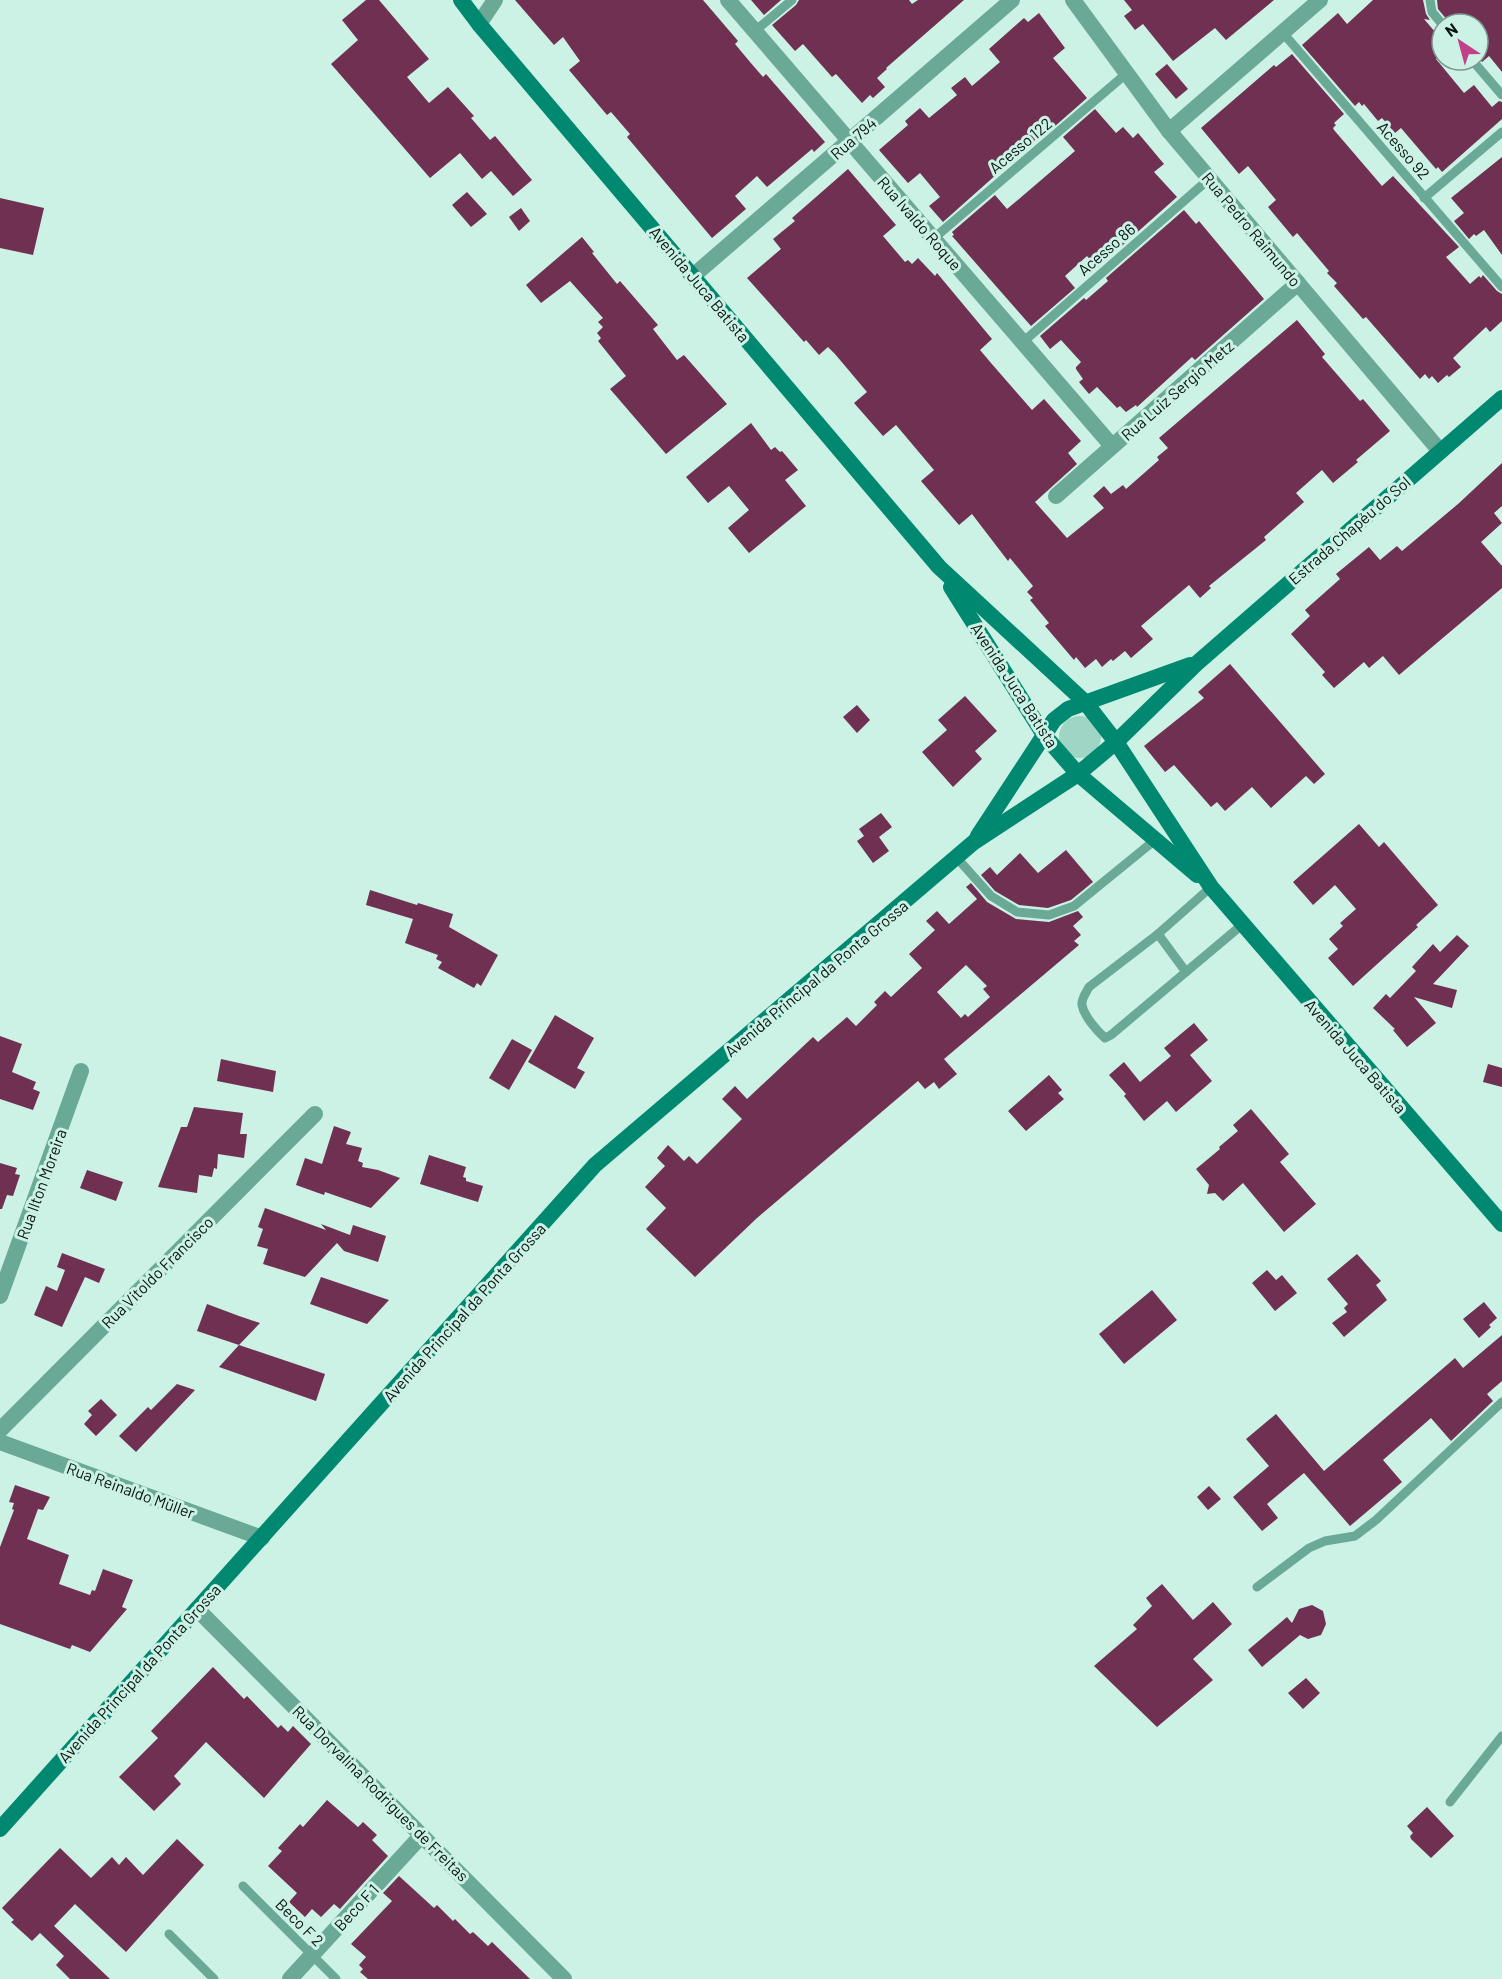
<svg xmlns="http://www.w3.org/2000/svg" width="1502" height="1979" viewBox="0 0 1502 1979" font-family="Barlow,sans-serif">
	<rect width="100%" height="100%" fill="#ccf1e5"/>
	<circle fill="#9fd5c4" cx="1080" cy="737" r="21"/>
	<g fill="#703052" fill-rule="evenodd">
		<polygon points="366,0 379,0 429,59 407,77 429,103 448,87 474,116 471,118 490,140 495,136 532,180 513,196 491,171 482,179 460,153 430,178 331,64 358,40 342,20"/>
		<polygon points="515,0 703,0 738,41 735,44 750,62 763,77 766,74 825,142 814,152 812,149 767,187 757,176 735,196 746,209 712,238 627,137 630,134 611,112 607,115 569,70 580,61 563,37 554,45"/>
		<polygon points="751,0 781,0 764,15"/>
		<polygon points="799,0 909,0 912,4 918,0 964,0 886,68 887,69 877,78 885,87 873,98 870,95 862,103 836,74 832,77 803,44 795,51 772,25 796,5"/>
		<polygon points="1124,0 1274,0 1226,40 1215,28 1173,61 1143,24 1135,30 1124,16 1132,10"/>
		<polygon points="1373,0 1423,0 1426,14 1430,20 1424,19 1442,40 1442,54 1436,59 1464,93 1474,85 1492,107 1499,101 1502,102 1502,119 1442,172 1438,167 1436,169 1401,128 1395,133 1382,118 1378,121 1364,104 1362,106 1359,102 1355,106 1302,45 1338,13 1347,24"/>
		<polygon points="1437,0 1502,0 1502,72 1489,56 1482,62 1478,57 1478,24 1448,21 1438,9"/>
		<polygon points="1039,13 1065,48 1053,58 1087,98 1054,127 1052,125 943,222 929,206 940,197 920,173 908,183 879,150 908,125 905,121 920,108 929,118 957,95 951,88 965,77 972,86 1000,62 989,49 1024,18 1028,22"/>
		<polygon points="1292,54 1344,114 1334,123 1336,125 1333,128 1334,130 1382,186 1393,176 1459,247 1446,257 1470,284 1479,276 1481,278 1483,275 1497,291 1502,294 1502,321 1490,332 1486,327 1453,358 1461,367 1449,377 1447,375 1438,383 1432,376 1429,379 1425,374 1420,379 1366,317 1363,319 1334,286 1337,283 1327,273 1329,271 1297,233 1293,237 1268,207 1276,200 1248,166 1239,174 1201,128 1274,65 1276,67"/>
		<polygon points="1167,64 1188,89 1176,99 1155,74"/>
		<polygon points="1095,109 1116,133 1123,127 1133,138 1138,133 1164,164 1154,172 1177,197 1097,268 1087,256 1065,276 1075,288 1031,326 952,236 954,235 952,232 995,195 1007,209 1019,199 1075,151 1063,137"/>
		<polygon points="1502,157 1502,255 1484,230 1476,236 1474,234 1469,239 1454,221 1464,213 1451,198"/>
		<polygon points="848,169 896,225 883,236 905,262 908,260 912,264 918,258 935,276 937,273 992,339 980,350 991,363 1032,410 1044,399 1081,441 1068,453 1077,464 1035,502 1067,538 1104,508 1093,496 1104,486 1111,494 1123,485 1126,489 1159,460 1157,457 1168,448 1159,438 1297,320 1325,354 1322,357 1360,401 1363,399 1390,431 1356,460 1358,462 1333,483 1322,470 1296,493 1304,502 1264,537 1266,540 1209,586 1211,588 1200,598 1189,585 1141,626 1153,639 1131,658 1125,651 1113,661 1111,659 1102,667 1096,659 1085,668 1076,657 1074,660 1045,626 1049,623 1030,600 1033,598 1027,592 1033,586 1010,558 1008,561 972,514 959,525 921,481 934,470 896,425 883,436 854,403 867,392 835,354 828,347 819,355 806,340 804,342 747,278 781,249 773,239 795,221 792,218"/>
		<polygon points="467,192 487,214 471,227 452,205"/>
		<polygon points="0,198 44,208 33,255 0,248"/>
		<polygon points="521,208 530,221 519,231 509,217"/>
		<polygon points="1184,210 1196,224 1199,221 1264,299 1195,360 1192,357 1137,407 1136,405 1126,412 1120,406 1117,408 1097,387 1089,394 1079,382 1083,379 1076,369 1076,367 1081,362 1061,340 1050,349 1040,336 1084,298 1086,300 1108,281 1106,278"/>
		<polygon points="582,237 594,252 592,253 617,284 620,281 658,325 653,329 677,360 684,355 727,404 666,454 610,389 626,376 598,341 601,338 597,333 603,327 598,322 603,318 570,281 541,303 526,285"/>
		<polygon points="751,423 771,450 775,447 780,452 782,451 798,470 785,480 806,506 749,553 728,528 749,510 729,486 708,503 686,477"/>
		<polygon points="1502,463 1502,506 1494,513 1502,523 1481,542 1502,566 1502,588 1399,675 1383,656 1369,668 1364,662 1334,688 1322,675 1325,672 1291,634 1310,616 1305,610 1340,579 1336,574 1369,547 1380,560 1397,546 1402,551 1458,504"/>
		<polygon points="1230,664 1325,774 1314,784 1306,776 1271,808 1252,787 1225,811 1217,802 1211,807 1174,765 1165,772 1144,746 1204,698 1198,692"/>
		<polygon points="965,696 997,731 975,751 982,759 953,787 922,752 947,730 938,720"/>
		<polygon points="857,705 870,720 857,733 843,717"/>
		<polygon points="881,813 892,827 879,837 889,851 873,863 857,841 864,836 859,829"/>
		<polygon points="1359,824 1379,847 1384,842 1438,905 1416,925 1418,927 1353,986 1328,958 1338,949 1329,939 1343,926 1340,923 1356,909 1335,885 1313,905 1293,882"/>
		<polygon points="1066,850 1093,882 1071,900 1048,908 1019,905 995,891 981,875 990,867 997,875 1020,853 1038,873"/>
		<path d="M971,883L987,902L1016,919L1049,922L1078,911L1083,917L1073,926L1081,935L1074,941L1079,945L944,1059L957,1074L939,1089L934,1082L925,1089L918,1081L757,1218L695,1277L646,1229L666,1208L645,1187L665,1166L657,1158L668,1145L684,1161L689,1156L697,1164L742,1119L722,1099L735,1086L747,1099L813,1037L818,1042L847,1017L856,1026L877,1005L874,1002L885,991L891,997L922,968L909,954L935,930L926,921L937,911L949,924L977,899L966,887ZM966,965L987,986L983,989L990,997L968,1017L965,1014L961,1018L937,992Z"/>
		<polygon points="370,890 417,905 418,903 453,914 449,927 498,955 481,986 477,983 474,988 438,968 442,962 436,959 438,955 405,943 413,919 366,905"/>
		<polygon points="1457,935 1469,946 1433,984 1457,990 1452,1008 1414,997 1436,1023 1407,1047 1393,1030 1395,1029 1373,1008 1386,994 1390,998 1416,971 1412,967 1433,944 1440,952"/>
		<polygon points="555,1015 594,1038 577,1068 585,1072 575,1089 528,1062"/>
		<polygon points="1194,1023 1208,1040 1190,1055 1212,1081 1176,1112 1167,1101 1144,1121 1124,1096 1126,1094 1109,1075 1124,1062 1140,1082 1171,1056 1164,1048"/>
		<polygon points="0,1036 22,1044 12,1072 36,1082 33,1089 40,1092 33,1110 0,1099"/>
		<polygon points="512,1039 532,1050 509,1090 489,1078"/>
		<polygon points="221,1059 276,1071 273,1092 217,1081"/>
		<polygon points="1488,1064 1502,1068 1502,1087 1483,1082"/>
		<polygon points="1049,1075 1062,1090 1058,1093 1064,1099 1026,1131 1008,1111"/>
		<polygon points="194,1107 243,1113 240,1134 247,1134 244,1158 218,1154 217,1169 214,1168 212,1177 199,1175 197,1193 158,1187 181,1127 187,1127"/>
		<polygon points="1251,1109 1289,1154 1280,1162 1316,1204 1284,1232 1243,1183 1223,1201 1215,1193 1207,1194 1209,1185 1196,1169 1220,1149 1219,1147 1238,1131 1233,1125"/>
		<polygon points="334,1126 351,1132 346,1144 362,1148 358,1161 363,1163 362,1167 378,1170 400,1178 371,1208 325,1192 324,1195 296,1185 305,1158 322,1164"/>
		<polygon points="429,1155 466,1167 463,1177 466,1178 466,1181 483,1186 478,1202 420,1184"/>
		<polygon points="0,1163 17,1168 15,1174 20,1175 13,1196 7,1195 2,1209 0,1209"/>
		<polygon points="87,1170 123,1182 116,1201 80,1188"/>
		<polygon points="265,1208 326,1230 321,1224 350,1235 353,1225 386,1236 378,1262 344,1251 337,1243 305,1277 263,1264 268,1249 257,1246 263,1229 258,1227"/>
		<polygon points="62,1253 105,1269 99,1283 85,1277 62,1327 34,1315 46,1286 57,1291 65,1270 57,1267"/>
		<polygon points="1357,1254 1381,1281 1376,1285 1387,1300 1344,1337 1332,1323 1347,1312 1344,1308 1348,1304 1327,1279"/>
		<polygon points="1267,1270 1276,1280 1282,1275 1297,1293 1275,1311 1252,1283"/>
		<polygon points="321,1277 389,1300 367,1324 310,1304"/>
		<polygon points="1152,1290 1177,1320 1124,1364 1099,1334"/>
		<polygon points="1484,1302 1497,1318 1489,1325 1491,1327 1479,1338 1463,1319"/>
		<polygon points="207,1304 239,1316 260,1323 239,1345 197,1331"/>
		<polygon points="1502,1335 1502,1381 1487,1394 1493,1401 1451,1441 1431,1418 1383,1460 1402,1482 1350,1526 1304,1473 1267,1504 1278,1518 1262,1531 1233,1497 1269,1466 1246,1439 1276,1414 1324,1471 1455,1358 1463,1368"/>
		<polygon points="239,1345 325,1374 316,1401 219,1367"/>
		<polygon points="177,1384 195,1390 136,1452 119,1436 148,1407 151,1410"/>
		<polygon points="101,1399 117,1415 96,1436 84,1424 92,1415 88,1411"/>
		<polygon points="15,1485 50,1497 43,1510 38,1509 27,1539 69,1555 59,1584 90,1595 92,1590 95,1591 103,1569 133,1580 122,1607 127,1609 90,1652 72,1645 70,1649 0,1624 0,1547 14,1510 12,1509 14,1503 9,1502"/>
		<polygon points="1209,1486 1221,1499 1208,1510 1197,1497"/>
		<polygon points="1162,1584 1193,1620 1213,1602 1232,1624 1193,1659 1213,1680 1157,1727 1094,1666 1137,1629 1133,1625 1152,1606 1146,1598"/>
		<polygon points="1312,1605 1323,1611 1326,1624 1321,1635 1308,1639 1300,1635 1262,1667 1248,1650 1287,1617 1292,1623 1299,1609"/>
		<polygon points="213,1667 244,1699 247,1696 278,1728 281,1725 288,1732 293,1726 311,1744 264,1798 206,1742 174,1776 181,1784 154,1811 119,1777 158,1738 151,1731"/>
		<polygon points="1306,1678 1320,1693 1303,1709 1288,1693"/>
		<polygon points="327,1800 358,1827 363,1822 377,1835 372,1840 388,1856 340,1909 334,1904 321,1917 312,1909 305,1917 289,1902 297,1893 268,1866 282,1851 278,1848 300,1824 303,1827"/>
		<polygon points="1427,1807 1454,1836 1431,1858 1411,1839 1410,1836 1413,1833 1407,1826"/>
		<polygon points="177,1839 204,1865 126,1952 75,1904 54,1926 110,1979 70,1979 56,1965 64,1956 40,1933 32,1941 11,1922 14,1920 2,1908 60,1848 91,1878 112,1857 119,1865 126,1857 143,1875"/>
		<polygon points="399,1876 434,1908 437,1905 453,1921 455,1919 470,1934 473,1932 488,1946 492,1942 530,1979 368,1979 360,1972 363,1969 359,1965 366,1957 351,1944 392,1901 383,1893"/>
	</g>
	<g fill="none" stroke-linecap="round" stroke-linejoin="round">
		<g stroke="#6aa996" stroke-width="9">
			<polyline points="1430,0 1432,12 1442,24"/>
			<polyline points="755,31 792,0"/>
			<polyline points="1283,33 1502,287"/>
			<polyline points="1472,60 1502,95"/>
			<polyline points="1424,198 1502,132"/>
			<polyline points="933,239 1127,73"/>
			<polyline points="1023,342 1209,179"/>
			<polyline points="956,857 991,896 1017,912 1049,915 1074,906 1155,840"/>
			<path d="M1211,887L1158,934L1089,987C1086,993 1081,999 1082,1005C1084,1016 1097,1031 1105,1038L1111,1035L1243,924"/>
			<polyline points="1158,934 1186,972"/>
			<polyline points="1257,1587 1309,1548 1325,1541 1355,1536 1376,1520 1502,1402"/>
			<polyline points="1450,1802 1502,1736"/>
			<polyline points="243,1886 336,1979"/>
			<polyline points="169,1934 214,1979"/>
		</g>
		<g stroke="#6aa996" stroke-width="16">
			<polyline points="728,0 1112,446"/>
			<polyline points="1073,0 1169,131 1440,451"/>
			<polyline points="479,24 495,0"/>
			<polyline points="1169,131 1320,0"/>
			<polyline points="693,276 1012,0"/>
			<polyline points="1056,496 1298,283"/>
			<polyline points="0,1296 81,1071"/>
			<polyline points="0,1430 315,1114"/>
			<polyline points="197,1609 564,1979"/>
			<polyline points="290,1979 422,1835"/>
		</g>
		<polyline stroke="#6aa996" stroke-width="16" points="0,1442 262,1538"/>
		<g stroke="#008970" stroke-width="16">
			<polyline points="461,0 479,24 939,567 1085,702 1116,742 1211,887 1502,1224"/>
			<polyline points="951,587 1044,735 1078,774 1197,875"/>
			<polyline points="978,836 1054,720 1068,709 1190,665"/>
			<polyline points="0,1829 595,1165 974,842 1078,774 1116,742 1196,664 1502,398"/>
		</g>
	</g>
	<g text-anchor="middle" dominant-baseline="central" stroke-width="6" stroke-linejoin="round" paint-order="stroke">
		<g font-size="16" fill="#061310" stroke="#ccf1e5">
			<text transform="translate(853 138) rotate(-41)">Rua 794</text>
			<text transform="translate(1020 145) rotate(-40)">Acesso 122</text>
			<text transform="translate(1404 150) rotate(49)">Acesso 92</text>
			<text transform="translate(920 223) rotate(49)">Rua Ivaldo Roque</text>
			<text transform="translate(1252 229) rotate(50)">Rua Pedro Raimundo</text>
			<text transform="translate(1106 249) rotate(-41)">Acesso 86</text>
			<text transform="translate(700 284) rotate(50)">Avenida Juca Batista</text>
			<text transform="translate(1177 390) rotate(-41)">Rua Luiz Sergio Metz</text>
			<text transform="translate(1349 530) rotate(-41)">Estrada Chapéu do Sol</text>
			<text transform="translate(1015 685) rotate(57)">Avenida Juca Batista</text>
			<text transform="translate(816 978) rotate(-40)">Avenida Principal da Ponta Grossa</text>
			<text transform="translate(1356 1056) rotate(49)">Avenida Juca Batista</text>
			<text transform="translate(41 1184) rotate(-70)">Rua Ilton Moreira</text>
			<text transform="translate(157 1272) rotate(-45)">Rua Vitoldo Francisco</text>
			<text transform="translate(464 1312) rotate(-48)">Avenida Principal da Ponta Grossa</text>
			<text transform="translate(131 1490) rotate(20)">Rua Reinaldo Müller</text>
			<text transform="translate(139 1673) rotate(-48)">Avenida Principal da Ponta Grossa</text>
			<text transform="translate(381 1793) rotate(45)">Rua Dorvalina Rodrigues de Freitas</text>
			<text transform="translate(356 1907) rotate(-47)">Beco F 1</text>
			<text transform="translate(300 1922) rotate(45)">Beco F 2</text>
		</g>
	</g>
	<g transform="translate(1460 42) rotate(324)"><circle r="28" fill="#ccf1e5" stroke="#7d9890" stroke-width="1.5"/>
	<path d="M0-4.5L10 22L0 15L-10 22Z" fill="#c2418a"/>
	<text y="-9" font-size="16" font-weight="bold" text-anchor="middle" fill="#061310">N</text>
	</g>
</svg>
